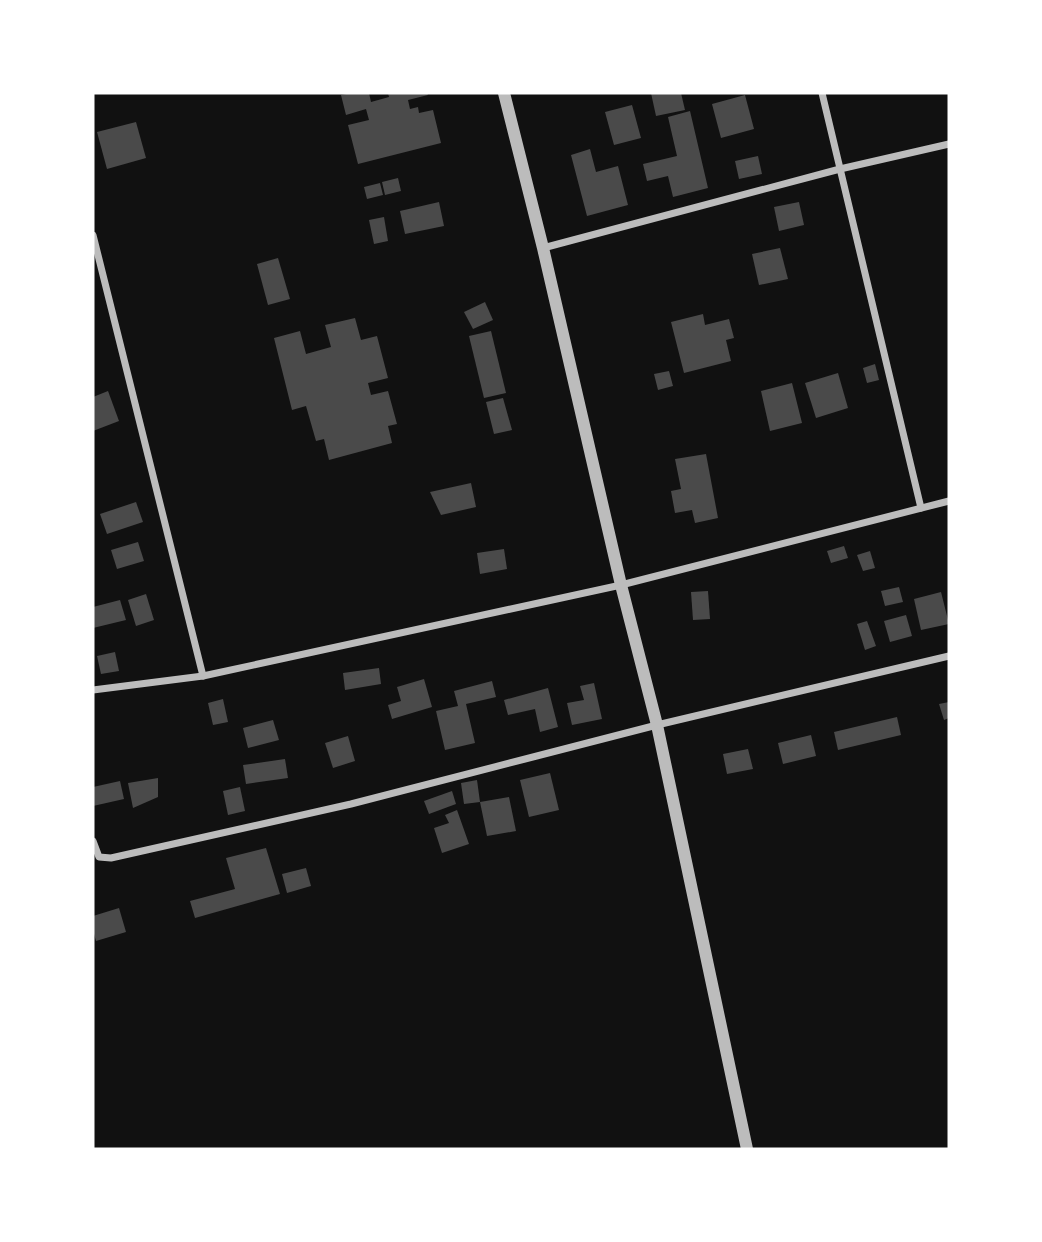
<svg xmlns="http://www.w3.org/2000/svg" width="1042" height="1242" viewBox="0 0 1042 1242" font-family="Arial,sans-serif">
	<rect width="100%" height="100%" fill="#111"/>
	<g fill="#4a4a4a">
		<polygon points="351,93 369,93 371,102 389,97 388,93 427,93 428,95 408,100 410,109 418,107 419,113 433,110 441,143 358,164 348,125 369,120 366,109 346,115 341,95"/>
		<polygon points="651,93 681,93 685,110 656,116"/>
		<polygon points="745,95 754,129 721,138 712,104"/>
		<polygon points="632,105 641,138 614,145 605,112"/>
		<polygon points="690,111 708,188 673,197 668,176 647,181 643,164 677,156 668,117"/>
		<polygon points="136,122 146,158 107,169 97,132"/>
		<polygon points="590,149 596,172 618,166 628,205 587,216 571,155"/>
		<polygon points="758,156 762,174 739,179 735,161"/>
		<polygon points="398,178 401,191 385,195 382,182"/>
		<polygon points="380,183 383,195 367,199 364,187"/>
		<polygon points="439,202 444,226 405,234 400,211"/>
		<polygon points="799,202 804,225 779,231 774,207"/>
		<polygon points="384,217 388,241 374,244 369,220"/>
		<polygon points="780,248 788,279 759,285 752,254"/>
		<polygon points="278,258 290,299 268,305 257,264"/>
		<polygon points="485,302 493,320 473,329 464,312"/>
		<polygon points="703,314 705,325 729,319 734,338 726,340 731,361 684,373 671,322"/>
		<polygon points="355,318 361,340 377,336 388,378 368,383 371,395 388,391 397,424 388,426 392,443 329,460 324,439 316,441 306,406 292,410 274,338 300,331 306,354 331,347 325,325"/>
		<polygon points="491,331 506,393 484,398 469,336"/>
		<polygon points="875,364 879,380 867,383 863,368"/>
		<polygon points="669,371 673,386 658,390 654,374"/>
		<polygon points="838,373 848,408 816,418 805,383"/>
		<polygon points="792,383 802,423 770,431 761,391"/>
		<polygon points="108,391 119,421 93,431 93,397"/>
		<polygon points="503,398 512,430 494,434 486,402"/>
		<polygon points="706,454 718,518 695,523 692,510 675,513 671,491 681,489 675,459"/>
		<polygon points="471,483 476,507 441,515 430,492"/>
		<polygon points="136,502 143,522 107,534 100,514"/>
		<polygon points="138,542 144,561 117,569 111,550"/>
		<polygon points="844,546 848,558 831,563 827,551"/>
		<polygon points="504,549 507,569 480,574 477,553"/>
		<polygon points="870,551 875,568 863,571 857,555"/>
		<polygon points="899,587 903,602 885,606 881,591"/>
		<polygon points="708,591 710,619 693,620 691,592"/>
		<polygon points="941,592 949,624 921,630 914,599"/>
		<polygon points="146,594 154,620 136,626 128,600"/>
		<polygon points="120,600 126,620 93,628 93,607"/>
		<polygon points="906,615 912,636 890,642 884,621"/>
		<polygon points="867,621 876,646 865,650 857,624"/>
		<polygon points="115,652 119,671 101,674 97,656"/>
		<polygon points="379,668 381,684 345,690 343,673"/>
		<polygon points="424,679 432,707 392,719 388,705 401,701 397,687"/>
		<polygon points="492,681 496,697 466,704 475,743 445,750 436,711 458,706 454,691"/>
		<polygon points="594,683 602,719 572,725 567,703 584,700 580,686"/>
		<polygon points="548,688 558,727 540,732 535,709 508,715 504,700"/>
		<polygon points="223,699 228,722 213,725 208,703"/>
		<polygon points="949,702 949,718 944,720 939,704"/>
		<polygon points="897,717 901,735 838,750 834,732"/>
		<polygon points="273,720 279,740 248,748 243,728"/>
		<polygon points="811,735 816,756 783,764 778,743"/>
		<polygon points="348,736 355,761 333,768 325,743"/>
		<polygon points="748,749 753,769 727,774 723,754"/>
		<polygon points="285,759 288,778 246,784 243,765"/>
		<polygon points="550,773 559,810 529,817 520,780"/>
		<polygon points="158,778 158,797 133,808 128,783"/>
		<polygon points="477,780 480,802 464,804 461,783"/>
		<polygon points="120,781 124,799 93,806 93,787"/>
		<polygon points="240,787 245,811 228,815 223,791"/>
		<polygon points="452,791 456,804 429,814 424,801"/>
		<polygon points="509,797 516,831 487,836 480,802"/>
		<polygon points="457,810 469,844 442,853 434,828 449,823 445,815"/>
		<polygon points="266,848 280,894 195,918 190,901 235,889 226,858"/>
		<polygon points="306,868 311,886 287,893 282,874"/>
		<polygon points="119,908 126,932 96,941 93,930 93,916"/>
	</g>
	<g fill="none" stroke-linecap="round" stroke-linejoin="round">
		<g stroke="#bcbcbc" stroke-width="7">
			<polyline points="822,93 921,508"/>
			<polyline points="93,235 203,676"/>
			<polyline points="543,248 840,169 949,144"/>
			<polyline points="93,690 203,676 621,585 949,501"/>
			<polyline points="93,841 99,857 111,858 351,804 657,725 949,656"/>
		</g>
		<polyline stroke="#bcbcbc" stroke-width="12" points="504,93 543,248 621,585 657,725 747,1149"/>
	</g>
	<rect width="1042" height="1242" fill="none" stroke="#ffffff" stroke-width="189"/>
</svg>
